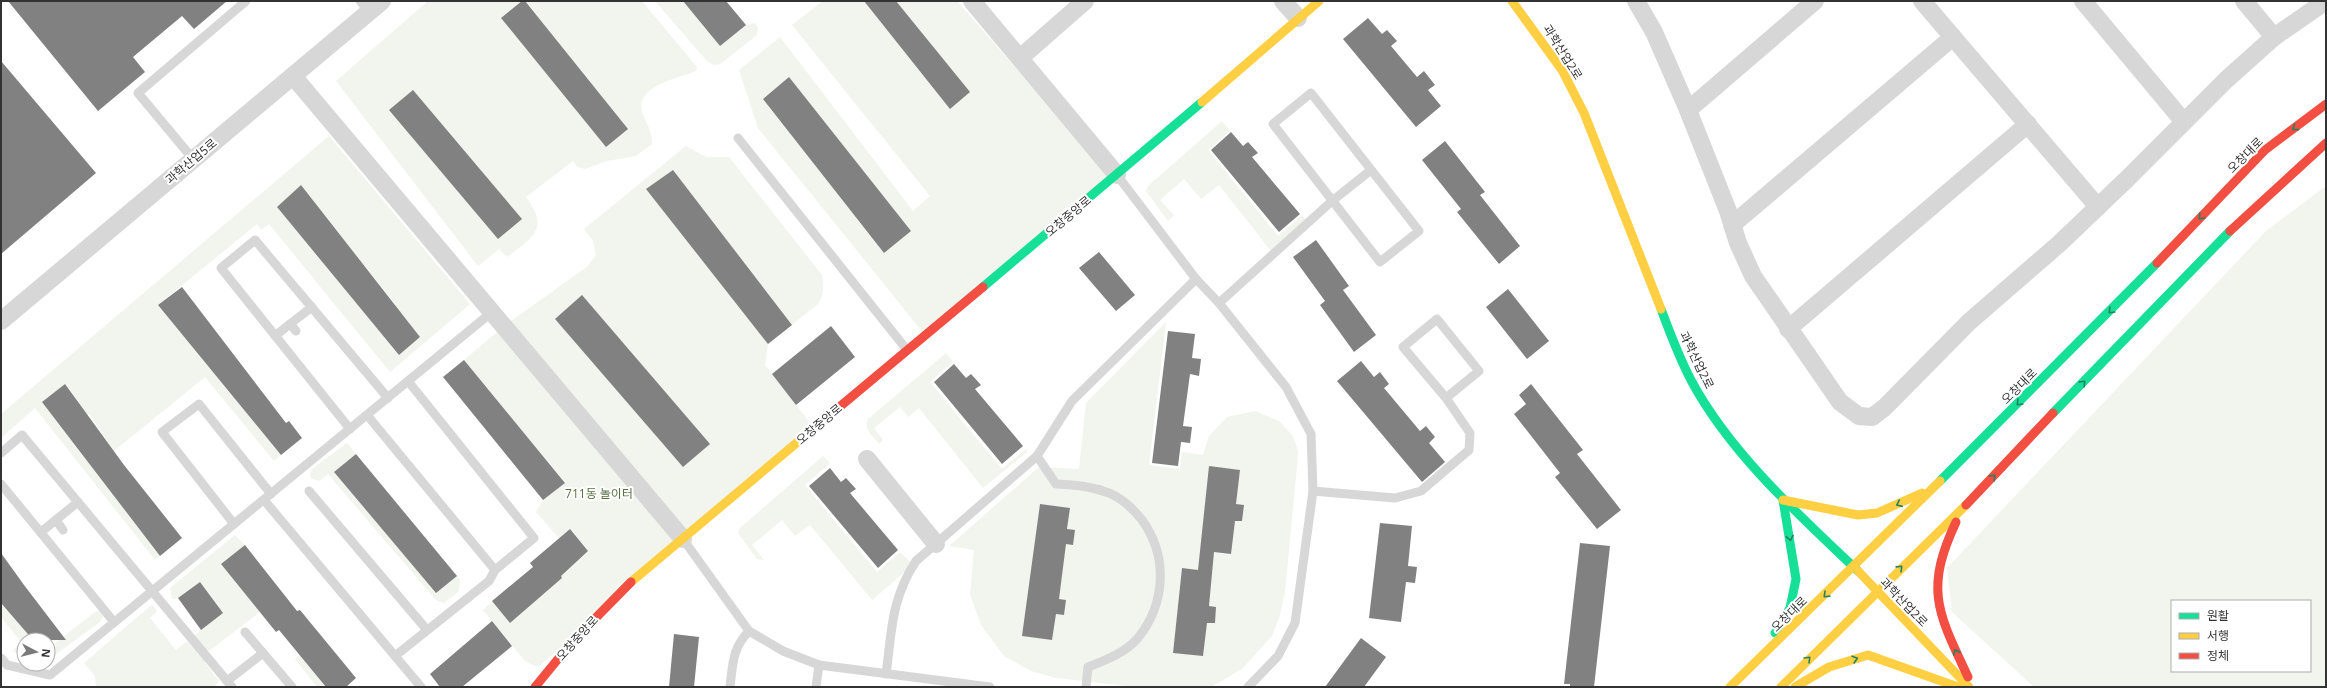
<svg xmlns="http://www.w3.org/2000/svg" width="2327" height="688" viewBox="0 0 2327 688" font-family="'Open Sans','Noto Sans KR',sans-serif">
	<rect width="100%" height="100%" fill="#fff"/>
	<g fill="#f1f5ed" fill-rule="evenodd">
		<path d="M428,1H642L697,67L696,71C677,79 632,86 643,115C647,124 653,134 652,144L636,156L607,161L585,169L577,167L573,161L526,197C550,229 533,237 507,257L499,249L478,266L336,81Z"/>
		<polygon points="655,1 726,1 745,25 755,23 758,28 757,35 720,64 714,65 707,61"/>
		<polygon points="823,1 957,1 1036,91 1117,175 925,335 758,128 739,70 780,37 913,211 930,196 792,25"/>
		<polygon points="1222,121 1230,131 1208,150 1278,236 1302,215 1307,221 1271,251 1219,185 1201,199 1184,179 1160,200 1174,215 1168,221 1146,191 1148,186"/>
		<path d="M329,136L470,304L390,372L269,224L261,230L257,224L158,305L281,455L274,461L205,377L114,451L89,414L81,419L71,405L77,399L65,384L43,402L160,556L155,560L35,408L1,438V414ZM301,185L314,201L310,205L360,269L365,266L396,305L391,310L398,320L404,316L420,337L399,355L277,207Z"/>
		<path d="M686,146L706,157H729L822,275C824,286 824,295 818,304L768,344L765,365L814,428L538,667L526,662L483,610L492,601L544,594L562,578L559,574L588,551L570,529L559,538L536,512L543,500L565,482L464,360L504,326L588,266L596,255L593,241L584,229Z"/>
		<path d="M2326,186V687H2034L1952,612L1947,568L2266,231ZM2172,601H2310V671H2172Z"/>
		<path d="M1166,322L1149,465L1180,469L1182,452L1203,455L1209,436L1227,417L1255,411L1279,421L1293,436L1298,451L1297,466L1285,592L1280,615L1272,636L1242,669L1211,687H1135L1056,678L1031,671L1004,656L981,625L970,594L974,550L949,546L1039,467L1079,469L1086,403ZM1210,467L1240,470L1236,504L1244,505L1242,521H1235ZM1040,504L1070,508L1059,599L1066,600L1064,615L1056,614L1052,640L1023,636ZM1182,568L1212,572L1209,606L1216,607L1215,623H1207L1203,656L1173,652Z"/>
		<path d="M946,353L953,362L930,382L1002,469L1026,449L1027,452L983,488L919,408L908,417L900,407L874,428L883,440L879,444C873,436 863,429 868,419Z"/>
		<polygon points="347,443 356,454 334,472 436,593 457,575 460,580 459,591 444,603 436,600 328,474 319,481 311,478 310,473 312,469"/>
		<polygon points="823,456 830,463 805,485 877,572 900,552 913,565 872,600 810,525 795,536 782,520 752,545 764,560 757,559 738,533 740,528"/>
		<polygon points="235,535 245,545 260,612 205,654 205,663 219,681 214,687 96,687 95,676 84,663 149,607 153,605 157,611 150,618 176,650 222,613 200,582 178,598 172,599 170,588"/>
		<polygon points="1,597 1,603 33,640 24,640 24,657 13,651 21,642 1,617"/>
		<polygon points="100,611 103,616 100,622 48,660 48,649 95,612"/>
		<polygon points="300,655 326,687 317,687 295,659"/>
	</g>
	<g fill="#818181">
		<polygon points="8,1 227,1 194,29 182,16 133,57 145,72 98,111"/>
		<polygon points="522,1 525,1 628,129 606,147 501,18"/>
		<polygon points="683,1 726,1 746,25 720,46"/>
		<polygon points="864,1 896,1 970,92 950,109"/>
		<polygon points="1368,18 1382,34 1387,30 1397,41 1391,46 1417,77 1424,71 1435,85 1428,90 1441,106 1416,127 1343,39"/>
		<polygon points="1,61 96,173 1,254"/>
		<polygon points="789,77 911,231 884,253 763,99"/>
		<polygon points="413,90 522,219 498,239 389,110"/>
		<polygon points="1231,132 1243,146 1248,142 1258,153 1252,157 1300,214 1279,232 1211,150"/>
		<polygon points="1445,141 1485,192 1480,195 1520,246 1499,264 1457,212 1461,209 1422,160"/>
		<polygon points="673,170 792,325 768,344 646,189"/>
		<polygon points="301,185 420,337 399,355 277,207"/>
		<polygon points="1316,240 1349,286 1343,290 1376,335 1354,352 1320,305 1325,301 1293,257"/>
		<polygon points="1099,252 1135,295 1116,311 1079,268"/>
		<polygon points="182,287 286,423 289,421 302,438 281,455 158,305"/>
		<polygon points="1508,289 1549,341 1527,359 1486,307"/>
		<polygon points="582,295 710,444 683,467 555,319"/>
		<polygon points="831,326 855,357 796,405 772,374"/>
		<polygon points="1168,331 1195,334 1192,358 1201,359 1199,376 1190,374 1183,426 1192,427 1190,443 1181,442 1178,466 1152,463"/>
		<polygon points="464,360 565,483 543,500 443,377"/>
		<polygon points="1361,361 1374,377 1380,372 1389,384 1384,388 1420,431 1426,426 1435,437 1429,443 1445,462 1422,482 1337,381"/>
		<polygon points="954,364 966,378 971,374 981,385 975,389 1023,446 1002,464 934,382"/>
		<polygon points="65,384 124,465 182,538 160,556 42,402"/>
		<polygon points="1531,384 1583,450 1577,454 1621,510 1597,529 1555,477 1560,473 1514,414 1526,404 1519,395"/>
		<polygon points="356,454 457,576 436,593 334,472"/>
		<polygon points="1209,466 1240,470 1236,504 1244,505 1242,521 1235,521 1231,554 1214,552 1209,606 1216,607 1215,623 1207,623 1203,656 1173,653 1182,568 1198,570"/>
		<polygon points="830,468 841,482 846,478 856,489 850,493 898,550 878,568 809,486"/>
		<polygon points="1040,504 1070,508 1067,529 1075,530 1073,545 1066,544 1059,599 1066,600 1064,615 1056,614 1052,640 1022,636"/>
		<polygon points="1380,523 1412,526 1408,566 1417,567 1415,583 1406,582 1401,622 1369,618"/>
		<polygon points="570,529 588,551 561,576 562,578 510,623 492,601 533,567 530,563"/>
		<polygon points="1580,543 1610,546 1594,687 1570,687 1570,684 1564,684"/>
		<polygon points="245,545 297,611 300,610 356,678 346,687 326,687 279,630 276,632 221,564"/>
		<polygon points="1,553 24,585 66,640 33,640 1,603"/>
		<polygon points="200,582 223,613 201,630 178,598"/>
		<polygon points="492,621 512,646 462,687 440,687 430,674"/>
		<polygon points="674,634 699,637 694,687 669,687"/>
		<polygon points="1361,638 1386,657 1364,687 1325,687"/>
	</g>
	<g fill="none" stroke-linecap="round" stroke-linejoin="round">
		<g stroke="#d7d7d7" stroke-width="9">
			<polyline points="360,1 369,12"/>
			<polygon points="1311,93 1419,231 1380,262 1273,124"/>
			<polyline points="738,138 907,350"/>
			<polyline points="193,159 138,93 246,1"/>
			<polyline points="1117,175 1196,279 1219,303 1286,387 1311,434 1313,491 1295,623 1278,656 1248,687"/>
			<polyline points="1219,303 1332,201 1371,170"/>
			<polyline points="296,331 290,324 312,307"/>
			<polyline points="275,336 290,324"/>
			<polyline points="367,415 495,570 534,538 408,381"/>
			<polyline points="350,429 221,268 255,240 388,398"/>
			<polyline points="1,453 22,435 232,687"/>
			<path d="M1037,456L1056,484C1075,485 1091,486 1109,493C1122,498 1134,510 1142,520C1168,556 1166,603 1138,638C1125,653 1106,660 1088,667L1086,687"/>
			<polyline points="1,484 114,622"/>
			<polyline points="309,491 427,630"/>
			<polyline points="1313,491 1395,498 1421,491 1469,450 1470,433 1446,398 1403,347 1437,319 1479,371 1446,398"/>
			<polyline points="264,500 421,687"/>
			<polyline points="56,520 63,530"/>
			<polyline points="234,524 162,432 199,404 271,494"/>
			<polyline points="41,532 78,502"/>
			<polyline points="683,539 749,631 783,651 819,665 990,687"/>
			<polyline points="245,632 292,687"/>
			<polyline points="395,656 489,581 495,570"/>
			<polyline points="1,658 7,665 50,675 492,312"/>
			<path d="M886,674C892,630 891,599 916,561L1037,456L1072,401L1196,279"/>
			<polyline points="227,681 263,653"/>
			<path d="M730,687C733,663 732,649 749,631"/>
			<polyline points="816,687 819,665"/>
		</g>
		<g stroke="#d7d7d7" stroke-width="18">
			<polyline points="972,1 1117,175"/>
			<polyline points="1283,1 1298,18"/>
			<polyline points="1636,1 1654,32 1688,110 1728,211 1738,243 1753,276 1840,402 1859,416 1872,417 1884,408 1969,322 2060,243 2127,179 2226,80 2274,37 2326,1"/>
			<polyline points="1922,1 2098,207"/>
			<polyline points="2083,1 2184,122"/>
			<polyline points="2244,1 2274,37"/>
			<polyline points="1020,58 1085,1"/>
			<polyline points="293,76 683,539"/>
			<polyline points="1688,110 1815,1"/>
			<polyline points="1732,225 1953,37"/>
			<polyline points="1,321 382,1"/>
			<polyline points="1788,329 2028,124"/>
			<polyline points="867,459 936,544"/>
		</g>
		<g stroke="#16e098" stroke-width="9">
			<polyline points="983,287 1202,102"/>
			<path d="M1661,309C1670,333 1679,358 1692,382C1731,454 1799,515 1858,571"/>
			<polyline points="2053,413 2230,231"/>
			<polyline points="1940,481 2157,263"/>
			<polyline points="1775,633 1790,608 1796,579 1783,500"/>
		</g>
		<g stroke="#ffcf43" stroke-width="9">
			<polyline points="1512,1 1562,70 1584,113 1661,309"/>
			<polyline points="1202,102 1319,1"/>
			<polyline points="1783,500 1858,515 1877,513 1922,493"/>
			<polyline points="1858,571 1969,687"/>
			<polyline points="631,582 825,419"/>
			<polyline points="1730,687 1940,481"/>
			<polyline points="1781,687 1966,505"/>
			<polyline points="1795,687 1829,667 1868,655 1958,687"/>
		</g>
		<g stroke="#f24e42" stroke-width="9">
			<polyline points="2230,231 2326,143"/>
			<polyline points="2157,263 2265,150 2326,104"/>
			<polyline points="825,419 983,287"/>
			<polyline points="1966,505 2053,413"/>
			<path d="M1956,522C1924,590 1938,613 1968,677"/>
			<polyline points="535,687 572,642 631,582"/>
		</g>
	</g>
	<defs><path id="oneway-chevron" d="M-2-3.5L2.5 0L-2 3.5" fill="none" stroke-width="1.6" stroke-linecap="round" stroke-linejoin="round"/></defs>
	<g stroke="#268160">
		<use href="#oneway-chevron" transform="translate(2295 128) rotate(143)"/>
		<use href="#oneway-chevron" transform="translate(2201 217) rotate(133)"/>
		<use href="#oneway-chevron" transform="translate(2111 311) rotate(135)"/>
		<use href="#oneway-chevron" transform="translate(2083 383) rotate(-46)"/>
		<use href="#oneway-chevron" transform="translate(2019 403) rotate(135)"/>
		<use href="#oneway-chevron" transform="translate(1993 477) rotate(-46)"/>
		<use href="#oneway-chevron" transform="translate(1899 504) rotate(156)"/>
		<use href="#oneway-chevron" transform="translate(1790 538) rotate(79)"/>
		<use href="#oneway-chevron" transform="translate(1900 568) rotate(-44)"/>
		<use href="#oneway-chevron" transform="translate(1826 595) rotate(136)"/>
		<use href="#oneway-chevron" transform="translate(1956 652) rotate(-115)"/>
		<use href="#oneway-chevron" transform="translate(1808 659) rotate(-45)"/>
		<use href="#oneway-chevron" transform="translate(1855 659) rotate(-16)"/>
	</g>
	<g text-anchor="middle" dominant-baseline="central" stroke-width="4" stroke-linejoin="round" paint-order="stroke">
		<g font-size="12" fill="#333" stroke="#fff">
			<text transform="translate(1563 52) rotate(58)">과학산업2로</text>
			<text transform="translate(2245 155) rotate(-45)">오창대로</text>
			<text transform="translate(191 161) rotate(-40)">과학산업5로</text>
			<text transform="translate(1068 216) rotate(-40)">오창중앙로</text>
			<text transform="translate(1697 360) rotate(64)">과학산업2로</text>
			<text transform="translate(2019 386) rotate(-45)">오창대로</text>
			<text transform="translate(819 424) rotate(-40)">오창중앙로</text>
			<text transform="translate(1904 602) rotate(46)">과학산업2로</text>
			<text transform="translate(1789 614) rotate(-44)">오창대로</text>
			<text transform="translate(577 638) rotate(-48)">오창중앙로</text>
		</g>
		<g font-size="12" fill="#56703f" stroke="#fff">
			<text x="599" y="493">711동 놀이터</text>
		</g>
	</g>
	<rect width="2327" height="688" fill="none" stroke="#333333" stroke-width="4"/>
	<rect x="2171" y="600" width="140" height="72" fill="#ffffff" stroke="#adadad"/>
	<rect x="2179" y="613" width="20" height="6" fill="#16e098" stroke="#adadad"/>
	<text x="2207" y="620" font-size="12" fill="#333333">원활</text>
	<rect x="2179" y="633" width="20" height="6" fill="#ffcf43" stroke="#adadad"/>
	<text x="2207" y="640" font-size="12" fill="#333333">서행</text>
	<rect x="2179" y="653" width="20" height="6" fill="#f24e42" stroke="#adadad"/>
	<text x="2207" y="660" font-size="12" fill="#333333">정체</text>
	<g transform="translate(36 652) rotate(97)"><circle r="19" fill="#ffffff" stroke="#adadad"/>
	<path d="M0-3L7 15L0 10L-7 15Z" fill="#7a7a7a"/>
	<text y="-6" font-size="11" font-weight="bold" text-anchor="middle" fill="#333333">N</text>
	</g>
</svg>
